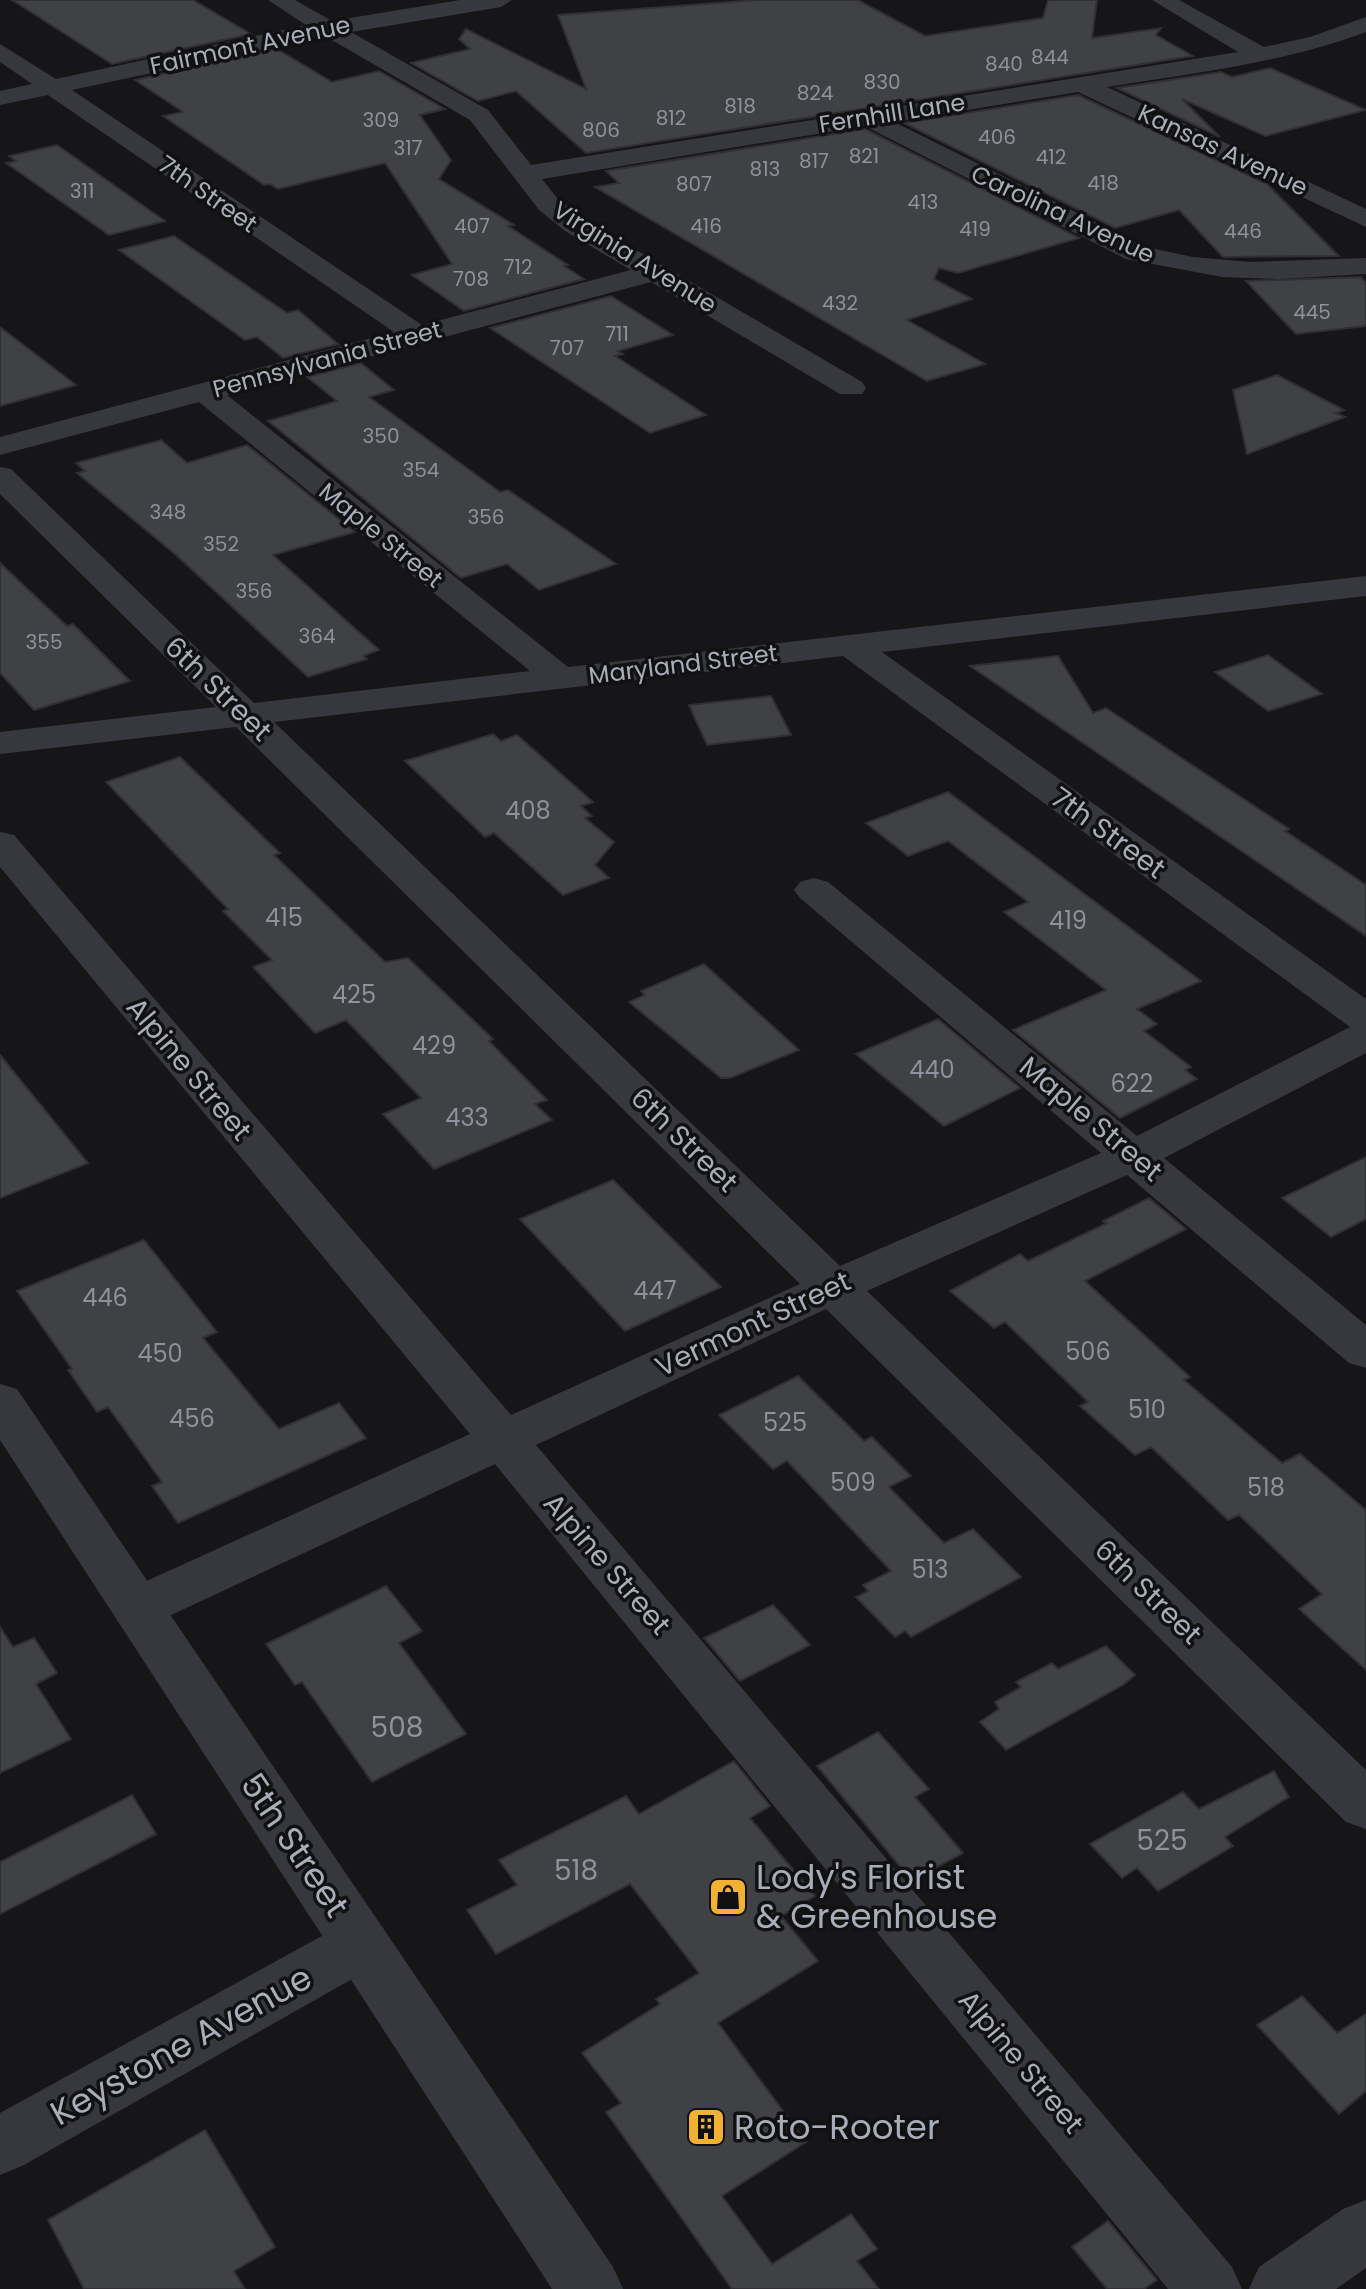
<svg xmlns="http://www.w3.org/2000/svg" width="1366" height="2289" viewBox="0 0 1366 2289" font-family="Poppins,sans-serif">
	<rect width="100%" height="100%" fill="#161618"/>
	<g fill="#404145" stroke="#303034" stroke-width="2">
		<polygon points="12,0 193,0 251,34 112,64"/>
		<polygon points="756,0 858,0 925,36 1043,18 1048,0 1097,0 1092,38 1161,28 1156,35 1193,56 586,153 516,91 478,101 411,63 470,49 459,39 466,29 586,89 558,15"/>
		<polygon points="277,49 332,82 379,71 445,109 420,115 451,160 439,179 514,225 508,226 568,265 564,266 584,279 464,311 412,275 452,264 385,163 278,189 270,184 264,185 163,116 183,112 135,80"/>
		<polygon points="1270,68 1366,110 1265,136 1182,99 1220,137 1117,88 1221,72 1232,77"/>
		<polygon points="1078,95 1267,184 1339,256 1223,257 1179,210 1115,228 904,123"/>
		<polygon points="865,129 1079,238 958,273 939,268 934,279 972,299 907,320 985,364 927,381 595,187 619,183 606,171"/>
		<polygon points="57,145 165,221 109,235 6,163 16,161 9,156"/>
		<polygon points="174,236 287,313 298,310 338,344 283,358 257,337 245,340 119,250"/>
		<polygon points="1361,277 1366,283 1366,326 1296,334 1246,281"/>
		<polygon points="611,296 673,335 618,351 623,354 615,356 706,415 650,433 490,328"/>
		<polygon points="0,327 76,385 0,406"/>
		<polygon points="361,363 394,390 369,397 500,492 508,490 616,564 539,590 507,564 461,578 268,421 337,401 307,377"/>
		<polygon points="1277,375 1344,410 1336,413 1345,417 1247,454 1233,390"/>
		<polygon points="161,440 187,463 247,445 355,532 273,555 379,650 363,656 367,659 308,677 176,555 77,473 85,471 76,463"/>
		<polygon points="0,563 67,626 73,624 130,681 34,710 0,673"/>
		<polygon points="1268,655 1322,694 1268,711 1215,672"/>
		<polygon points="1058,656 1093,713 1106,708 1289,829 1285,831 1366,885 1366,936 970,666"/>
		<polygon points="771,696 791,735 707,745 689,705"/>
		<polygon points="493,734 501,741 517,735 593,802 581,806 592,816 585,818 614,842 595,865 609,878 563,895 494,833 485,837 405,761"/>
		<polygon points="180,757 280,853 274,855 385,962 408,958 493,1039 489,1041 547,1100 535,1104 552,1120 434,1169 383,1114 421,1098 346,1020 315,1033 253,967 272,960 223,911 228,909 106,782"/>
		<polygon points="948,792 1201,981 1137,1009 1157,1024 1144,1031 1191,1067 1185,1070 1197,1079 1120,1118 1013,1030 1106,990 1004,912 1028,902 948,841 908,856 866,823"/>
		<polygon points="704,964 799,1050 730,1078 721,1078 629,1002 645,995 641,991"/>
		<polygon points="938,1019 1020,1088 944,1126 856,1054"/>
		<polygon points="0,1055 88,1163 0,1198"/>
		<polygon points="1366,1157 1366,1219 1331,1237 1282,1198"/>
		<polygon points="613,1180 721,1287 625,1331 520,1219"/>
		<polygon points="1149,1198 1186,1229 1085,1281 1190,1377 1184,1380 1282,1463 1300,1454 1366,1510 1366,1670 1299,1609 1322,1594 1239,1515 1228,1520 1151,1447 1135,1455 1080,1406 1088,1402 1005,1322 994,1328 950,1291 1020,1254 1028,1261 1107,1223 1103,1221"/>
		<polygon points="144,1240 217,1332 203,1338 279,1429 339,1403 366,1438 178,1523 152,1486 162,1482 108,1407 97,1412 68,1370 72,1369 17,1291"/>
		<polygon points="798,1376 864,1441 872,1437 911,1476 889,1487 944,1543 973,1529 1021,1577 911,1637 905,1631 895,1637 856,1597 868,1591 863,1585 891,1571 787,1461 773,1469 719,1415"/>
		<polygon points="386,1586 422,1631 399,1643 466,1734 372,1782 302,1682 295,1685 266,1644"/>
		<polygon points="773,1605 810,1645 740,1681 704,1638"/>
		<polygon points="0,1627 13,1647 34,1638 57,1673 36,1684 71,1739 0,1773"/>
		<polygon points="1106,1646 1135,1675 1123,1685 1006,1750 980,1722 999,1709 995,1702 1021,1687 1016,1682 1052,1663 1058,1669"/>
		<polygon points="878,1732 929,1789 915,1797 963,1853 912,1881 817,1766"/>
		<polygon points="734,1761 770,1806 750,1818 815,1896 781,1916 818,1961 718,2023 806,2142 722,2196 772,2264 851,2214 877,2249 857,2261 879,2289 732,2289 606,2112 621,2103 582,2053 660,2004 656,1999 699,1973 630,1884 496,1954 467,1910 517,1885 499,1860 626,1796 639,1814"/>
		<polygon points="1274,1771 1289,1797 1225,1837 1233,1846 1158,1891 1137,1868 1122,1878 1090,1844 1183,1792 1199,1809"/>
		<polygon points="132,1795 156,1834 0,1914 0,1862"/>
		<polygon points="1302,1996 1337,2033 1366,2014 1366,2091 1339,2114 1257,2025"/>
		<polygon points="205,2130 275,2247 234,2271 245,2289 84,2289 48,2220"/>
		<polygon points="1108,2221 1157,2280 1144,2289 1107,2289 1072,2247"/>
	</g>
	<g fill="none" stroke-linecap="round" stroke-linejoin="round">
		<g fill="#37383d" fill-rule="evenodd">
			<path d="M268,0H295L332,21L460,0H512L501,7L351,32L488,110L531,165L1238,52L1152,0H1179L1264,47L1310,37L1366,17V32C1283,63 1194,73 1107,87L1366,209V227L1078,92L894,122L1146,247L1193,257L1250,262L1366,258V274L1279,279L1222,277L1126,259L865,126L542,179L557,198L583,219L862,382L866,388L862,394H840L651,282L227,395L568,667L1366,576V596L882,652L1366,999V1053L1164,1158L1366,1325V1368L1349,1363L1127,1175L867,1291L1366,1770V1829L1346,1822L826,1309L536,1445L1232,2267L1242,2289H1168L495,1464L156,1622L137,1628L118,1622L111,1608L118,1594L470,1434L0,867V832L14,835L511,1415L800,1284L236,727L0,754V732L216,707L0,494V467L11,469L254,703L530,671L199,402L0,455V437L394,332L48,95L0,105V91L32,84L0,62V44L56,79L306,25ZM325,36L470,120L539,210L565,231L631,270L422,325L72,90ZM843,656L1350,1027L1137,1136L828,882L814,878L800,882L794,890L800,898L1101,1153L840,1266L274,722Z"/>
			<polygon points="361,1919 382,1926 391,1944 382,1962 22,2166 0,2175 0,2113 340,1926"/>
			<polygon points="1366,2200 1366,2268 1336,2289 1249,2289 1259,2267 1343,2209"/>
		</g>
		<polygon fill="#37383d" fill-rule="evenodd" points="0,1384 17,1389 613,2267 623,2289 552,2289 0,1440"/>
	</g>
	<defs>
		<symbol id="shop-square" viewBox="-11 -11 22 22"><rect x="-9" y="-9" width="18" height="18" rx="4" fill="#f2b134" stroke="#111113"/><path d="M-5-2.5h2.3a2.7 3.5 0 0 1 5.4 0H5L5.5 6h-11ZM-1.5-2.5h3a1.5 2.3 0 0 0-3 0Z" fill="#111"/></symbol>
		<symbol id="building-square" viewBox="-11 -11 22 22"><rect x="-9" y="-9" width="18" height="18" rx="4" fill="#f2b134" stroke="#111113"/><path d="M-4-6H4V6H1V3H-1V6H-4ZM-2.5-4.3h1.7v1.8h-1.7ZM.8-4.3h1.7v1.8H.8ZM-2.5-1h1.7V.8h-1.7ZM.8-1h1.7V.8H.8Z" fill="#111"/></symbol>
	</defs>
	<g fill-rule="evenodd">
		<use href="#shop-square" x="706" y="1875" width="44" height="44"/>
		<use href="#building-square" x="684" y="2105" width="44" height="44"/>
	</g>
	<g text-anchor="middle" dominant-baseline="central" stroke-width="7" stroke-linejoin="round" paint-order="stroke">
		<g font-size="20" fill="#8e929b">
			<text x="1050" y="57">844</text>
			<text x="1004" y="64">840</text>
			<text x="882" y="82">830</text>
			<text x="815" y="93">824</text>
			<text x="740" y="106">818</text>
			<text x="671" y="118">812</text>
			<text x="381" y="120">309</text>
			<text x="601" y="130">806</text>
			<text x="997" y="137">406</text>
			<text x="408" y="148">317</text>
			<text x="864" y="156">821</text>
			<text x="1051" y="157">412</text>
			<text x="814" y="161">817</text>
			<text x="765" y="169">813</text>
			<text x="1103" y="183">418</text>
			<text x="694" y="184">807</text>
			<text x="82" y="191">311</text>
			<text x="923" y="202">413</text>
			<text x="472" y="226">407</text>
			<text x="706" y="226">416</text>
			<text x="975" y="229">419</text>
			<text x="1243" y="231">446</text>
			<text x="518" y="267">712</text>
			<text x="471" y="279">708</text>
			<text x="840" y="303">432</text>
			<text x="1312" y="312">445</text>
			<text x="617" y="334">711</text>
			<text x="567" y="348">707</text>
			<text x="381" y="436">350</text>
			<text x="421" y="470">354</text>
			<text x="168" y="512">348</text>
			<text x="486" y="517">356</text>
			<text x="221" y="544">352</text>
			<text x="254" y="591">356</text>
			<text x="317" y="636">364</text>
			<text x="44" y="642">355</text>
		</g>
		<g font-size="24" fill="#a8adb8" stroke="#111113">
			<text transform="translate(250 45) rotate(-12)">Fairmont Avenue</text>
			<text transform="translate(892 113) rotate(-9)">Fernhill Lane</text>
			<text transform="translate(1223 150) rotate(25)">Kansas Avenue</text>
			<text transform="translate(208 194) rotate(35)">7th Street</text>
			<text transform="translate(1063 214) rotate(25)">Carolina Avenue</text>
			<text transform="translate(635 257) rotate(32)">Virginia Avenue</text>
			<text transform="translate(327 359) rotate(-15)">Pennsylvania Street</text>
			<text transform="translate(381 535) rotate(39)">Maple Street</text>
			<text transform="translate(683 664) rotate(-7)">Maryland Street</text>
		</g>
		<g font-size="24" fill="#8e929b">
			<text x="528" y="810">408</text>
			<text x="284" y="917">415</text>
			<text x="1068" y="920">419</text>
			<text x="354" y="994">425</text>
			<text x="434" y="1045">429</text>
			<text x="932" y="1069">440</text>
			<text x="1132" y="1083">622</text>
			<text x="467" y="1117">433</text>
			<text x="655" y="1290">447</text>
			<text x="105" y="1297">446</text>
			<text x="1088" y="1351">506</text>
			<text x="160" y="1353">450</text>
			<text x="1147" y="1409">510</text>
			<text x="192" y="1418">456</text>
			<text x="785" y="1422">525</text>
			<text x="853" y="1482">509</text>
			<text x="1266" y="1487">518</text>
			<text x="930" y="1569">513</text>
		</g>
		<g font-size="28" fill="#a8adb8" stroke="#111113">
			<text transform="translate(218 689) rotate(44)">6th Street</text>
			<text transform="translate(1108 833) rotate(36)">7th Street</text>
			<text transform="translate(189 1069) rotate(50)">Alpine Street</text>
			<text transform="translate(1091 1119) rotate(40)">Maple Street</text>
			<text transform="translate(684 1140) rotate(44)">6th Street</text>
			<text transform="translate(753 1324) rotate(-25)">Vermont Street</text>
			<text transform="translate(607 1564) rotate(49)">Alpine Street</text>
			<text transform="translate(1148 1592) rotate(44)">6th Street</text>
			<text transform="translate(1021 2062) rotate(50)">Alpine Street</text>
		</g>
		<g font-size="28" fill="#8e929b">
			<text x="397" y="1727">508</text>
			<text x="1162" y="1840">525</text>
			<text x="576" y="1870">518</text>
		</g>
		<g font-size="34" fill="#a8adb8" stroke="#111113">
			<text transform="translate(295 1845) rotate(56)">5th Street</text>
			<text transform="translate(181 2045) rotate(-29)">Keystone Avenue</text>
		</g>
		<g font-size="34" fill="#a8adb8" stroke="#111113" text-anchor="start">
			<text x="756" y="1877">Lody's Florist<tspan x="756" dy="39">&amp; Greenhouse</tspan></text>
			<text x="734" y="2127">Roto-Rooter</text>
		</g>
	</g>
</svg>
